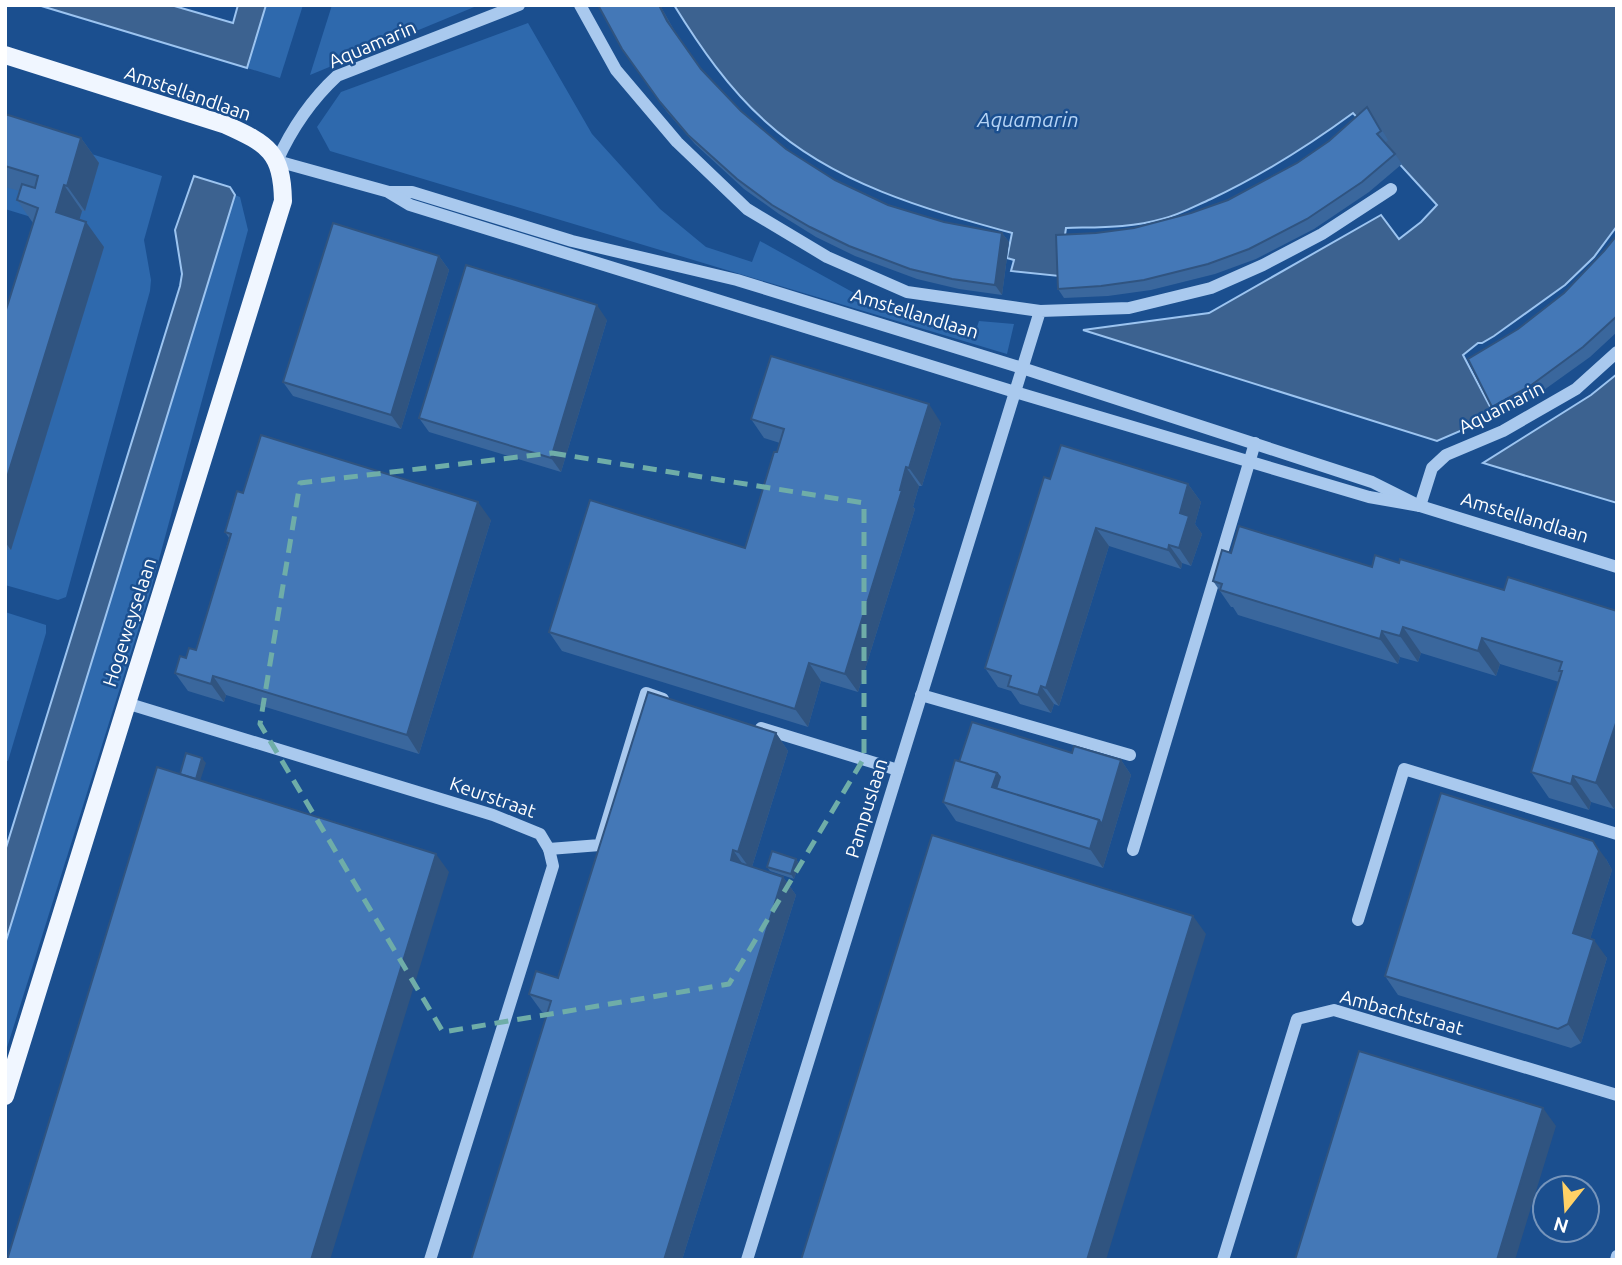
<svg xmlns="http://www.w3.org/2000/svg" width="1622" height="1265" viewBox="0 0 1622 1265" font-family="Ubuntu,sans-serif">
	<rect width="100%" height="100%" fill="#1b4f8f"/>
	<g fill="#2e69ad">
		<polygon points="266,5 303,5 280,78 247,68"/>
		<polygon points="332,5 479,5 310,75"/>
		<polygon points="528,23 592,134 660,209 706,247 752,262 760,241 856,294 943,319 977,327 979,321 1014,324 1007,354 330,151 317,127 341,92"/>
		<polygon points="5,127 162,176 144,240 151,280 150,291 66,597 58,600 5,585 5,385 54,224 5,209"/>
		<polygon points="235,195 240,197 248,230 151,589 5,1054 5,944"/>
		<polygon points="5,612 46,625 46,633 8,761 5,760"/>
	</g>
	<g fill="#3c6290" stroke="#9cc4f0" stroke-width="2">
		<polygon points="38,5 171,5 233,23 238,5 266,5 247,68"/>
		<path d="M674,5H1617V226L1594,257L1565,285L1494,336L1482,343H1478L1463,355L1495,416L1437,441L1083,330L1209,313L1381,215L1399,239L1421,222L1437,205L1353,113C1308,146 1262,175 1211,199C1195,206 1179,215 1162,219C1131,228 1097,227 1066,228L1059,276L1011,271L1014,260L1007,258L1012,233C925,209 834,184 766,122C729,89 700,47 674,5Z"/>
		<polygon points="194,176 230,187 235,195 5,944 5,851 180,286 182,274 175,230"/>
		<polygon points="1617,374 1617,503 1483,463 1591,395"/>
	</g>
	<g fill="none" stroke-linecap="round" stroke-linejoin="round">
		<g stroke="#a9c9ee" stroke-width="12">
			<path d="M519,5L337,76C310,101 292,128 277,161L389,192H412L572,241L737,280L1022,368L1372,482L1420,506"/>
			<polyline points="580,5 616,70 677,142 747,209 827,257 907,292 1040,311"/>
			<polyline points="390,193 410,205 1015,392 1369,497 1420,506 1617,567"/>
			<polyline points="1420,506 1432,468 1446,455 1503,431 1576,389 1617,352"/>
			<polyline points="921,695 1130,755"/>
			<polyline points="126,703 493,815 540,834 549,849 553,866 430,1260"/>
			<polyline points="761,728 898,770"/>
			<polyline points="549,849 600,845 646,693 663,699"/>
			<polyline points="1133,850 1255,443"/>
			<polyline points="1358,920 1404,769 1617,834"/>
			<polyline points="747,1260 1040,311 1129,308 1211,288 1263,265 1322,234 1391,189"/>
			<polyline points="1223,1260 1297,1019 1334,1010 1617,1095"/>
			<polyline points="1616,1260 1617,1256"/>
		</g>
		<path stroke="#f0f6ff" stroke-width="18" d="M5,55L226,125C268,144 282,152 283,201L5,1096"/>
	</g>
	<g fill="#3a679d">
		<polygon points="598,5 660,5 674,30 701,69 741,111 786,149 835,180 888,205 944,222 1002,233 1009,242 1002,295 959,289 917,279 855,256 816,237 779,214 744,189 695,144 667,112 622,49"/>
		<polygon points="5,114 81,138 99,163 85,211 82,211 79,219 104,247 11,550 5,549 5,313 33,223 17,200 20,191 5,187"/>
		<polygon points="1374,117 1388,140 1385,143 1395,154 1402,164 1369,192 1314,229 1256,259 1215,274 1151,290 1108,296 1064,298 1058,289 1096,233 1134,228 1191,213 1228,200 1297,163"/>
		<polygon points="1617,235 1617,332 1590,357 1537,395 1499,417 1492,407 1518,329 1564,293 1604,251"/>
		<polygon points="439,256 449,270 401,429 293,396 283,382"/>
		<polygon points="607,320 561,472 429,432 419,418"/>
		<polygon points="751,419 941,423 922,486 919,486 913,507 915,509 858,692 821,681 808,727 562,651 549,632 745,548 780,443 764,438"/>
		<polygon points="1050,479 1188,484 1201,502 1195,524 1202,534 1191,566 1182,563 1181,569 1109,546 1059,706 1054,704 1051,713 1020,704 1011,691 998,687 985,668"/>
		<polygon points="243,493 491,520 419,754 226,695 224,702 188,691 175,673 186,658 196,650 229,538 225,532"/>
		<polygon points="1231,553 1372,567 1399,563 1504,590 1617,611 1617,802 1614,809 1591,802 1589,810 1549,798 1531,772 1559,682 1500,664 1496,676 1421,653 1418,662 1400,657 1398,664 1238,615 1233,607 1231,607 1213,581"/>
		<polygon points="776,733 788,751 752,867 783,877 796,895 682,1260 471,1260 547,1014 542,1012 529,994 558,978"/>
		<polygon points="1072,753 1121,760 1131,775 1103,868 956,821 943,802"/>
		<polygon points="796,859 799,864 794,879 770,871 767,867"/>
		<polygon points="1606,859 1612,870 1590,939 1607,958 1581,1043 1571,1048 1398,995 1385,976"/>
	</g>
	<g fill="#305480">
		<polygon points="659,5 660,5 674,31 667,21"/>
		<polygon points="81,138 99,163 85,211 67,186"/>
		<polygon points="64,185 82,211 74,238 56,212"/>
		<polygon points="86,222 104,247 11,550 5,542 5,484"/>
		<polygon points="1002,233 1009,242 1002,295 995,285"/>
		<polygon points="439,256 449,270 401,429 391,415"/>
		<polygon points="597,305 607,320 561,472 551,458"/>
		<polygon points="929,404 941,423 922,486 909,468"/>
		<polygon points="906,467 919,486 913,507 915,509 858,692 845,674"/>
		<polygon points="1188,484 1201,502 1195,524 1202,534 1191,566 1179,548 1180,513"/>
		<polygon points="478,502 491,520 419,754 407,735"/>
		<polygon points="1096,528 1109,546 1059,706 1046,688"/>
		<polygon points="1169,545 1182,563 1181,569 1168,550"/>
		<polygon points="1403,627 1421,653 1418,662 1400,636"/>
		<polygon points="1382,631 1400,657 1398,664 1380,639"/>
		<polygon points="1482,638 1500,664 1496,676 1478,651"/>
		<polygon points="809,663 821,681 808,727 795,709"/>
		<polygon points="213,676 226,695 224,702 211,684"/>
		<polygon points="1041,686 1054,704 1051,713 1038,695"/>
		<polygon points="1617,720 1617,802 1614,809 1596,783"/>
		<polygon points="776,733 788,751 751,870 738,852"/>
		<polygon points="202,758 206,763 198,787 195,782"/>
		<polygon points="1121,760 1131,775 1103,868 1090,849 1099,820"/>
		<polygon points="997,773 1010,791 992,787"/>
		<polygon points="1573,776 1591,802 1589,810 1571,784"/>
		<polygon points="1593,841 1606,859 1612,870 1586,952 1573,933"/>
		<polygon points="733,850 746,869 731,860"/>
		<polygon points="436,854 449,872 330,1260 311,1260"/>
		<polygon points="796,859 799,864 794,879 791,874"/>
		<polygon points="783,877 796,895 682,1260 664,1260"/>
		<polygon points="1193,916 1206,934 1106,1260 1087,1260"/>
		<polygon points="1594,940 1607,958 1581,1043 1568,1024"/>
		<polygon points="1543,1108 1556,1126 1515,1260 1497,1260"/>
	</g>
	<g fill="#4478b7" stroke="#305480" stroke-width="2">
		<polygon points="598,5 659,5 667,21 701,69 741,111 786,149 835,180 888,205 944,222 1002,233 995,285 952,279 910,269 849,246 810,227 772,205 737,179 688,135 660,102 622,49"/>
		<polygon points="1367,107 1381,131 1377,134 1395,154 1362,182 1307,219 1249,249 1208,264 1144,280 1101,286 1058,289 1056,235 1096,233 1134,228 1191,213 1228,200 1297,163 1329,141"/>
		<polygon points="5,114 81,138 67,186 64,185 56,212 86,222 5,484 5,313 38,208 17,200 22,184 35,188 38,176 5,166"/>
		<polygon points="333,223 439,256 391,415 283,382"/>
		<polygon points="1617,235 1617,316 1583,347 1530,386 1492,407 1468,359 1518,329 1564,293 1604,251"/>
		<polygon points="466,265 597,305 551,458 419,418"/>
		<polygon points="771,356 929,404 909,468 906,467 900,490 902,490 845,674 809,663 795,709 549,632 590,500 745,548 774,452 777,452 784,429 751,419"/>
		<polygon points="261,435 478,502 407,735 213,676 211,684 175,673 180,656 186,658 189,648 196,650 231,534 225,532 237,491 243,493"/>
		<polygon points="1061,445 1188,484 1180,513 1189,516 1179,548 1169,545 1168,550 1096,528 1046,688 1041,686 1038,695 1008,686 1011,676 985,668 1044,477 1050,479"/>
		<polygon points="1239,526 1372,567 1375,555 1399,563 1400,559 1504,590 1508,577 1617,611 1617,720 1596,783 1573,776 1571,784 1531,772 1562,671 1559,671 1562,662 1482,638 1478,651 1403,627 1400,636 1382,631 1380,639 1220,590 1222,584 1213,581 1222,550 1231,553"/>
		<polygon points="648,692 776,733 738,852 733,850 731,860 783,877 664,1260 471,1260 551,1001 529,994 536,971 558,978"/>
		<polygon points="972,722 1072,753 1074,746 1121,760 1102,824 1099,820 996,789 1000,777 997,773 959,762"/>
		<polygon points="186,753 202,758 196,779 180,774"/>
		<polygon points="955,760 997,773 992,787 1099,820 1090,849 943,802"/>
		<polygon points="157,767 436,854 311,1260 7,1260"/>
		<polygon points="1441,793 1593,841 1599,851 1573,933 1594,940 1568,1024 1558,1029 1385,976"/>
		<polygon points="932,835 1193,916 1087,1260 801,1260"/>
		<polygon points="772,851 796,859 791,874 767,867"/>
		<polygon points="1359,1051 1543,1108 1497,1260 1295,1260"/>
	</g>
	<path fill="none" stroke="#6fada8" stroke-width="5" stroke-dasharray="14 9" stroke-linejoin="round" d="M552,453L864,503V758L729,984L443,1032L260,724L300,483Z"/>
	<g text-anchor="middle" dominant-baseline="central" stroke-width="5" stroke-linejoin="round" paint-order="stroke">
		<g font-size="19" fill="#fff" stroke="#1b4f8f">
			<text transform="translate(372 44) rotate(-23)">Aquamarin</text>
			<text transform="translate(188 93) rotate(19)">Amstellandlaan</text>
			<text transform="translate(915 313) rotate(17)">Amstellandlaan</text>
			<text transform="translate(1501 407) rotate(-27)">Aquamarin</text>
			<text transform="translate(1525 517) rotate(17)">Amstellandlaan</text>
			<text transform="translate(129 622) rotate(-72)">Hogeweyselaan</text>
			<text transform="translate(493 797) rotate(19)">Keurstraat</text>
			<text transform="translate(866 808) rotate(-73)">Pampuslaan</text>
			<text transform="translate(1402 1012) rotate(15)">Ambachtstraat</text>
		</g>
		<g font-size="21" font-style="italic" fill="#b5d3f5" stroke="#1b4f8f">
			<text x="1028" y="119">Aquamarin</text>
		</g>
	</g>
	<rect width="1622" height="1265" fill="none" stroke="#ffffff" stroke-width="14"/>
	<g transform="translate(1566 1209) rotate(197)"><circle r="33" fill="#1b4f8f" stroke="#7695bc" stroke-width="2"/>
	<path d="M0-5L12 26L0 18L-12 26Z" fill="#ffd166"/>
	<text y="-10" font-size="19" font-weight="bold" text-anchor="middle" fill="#ffffff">N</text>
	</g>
</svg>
